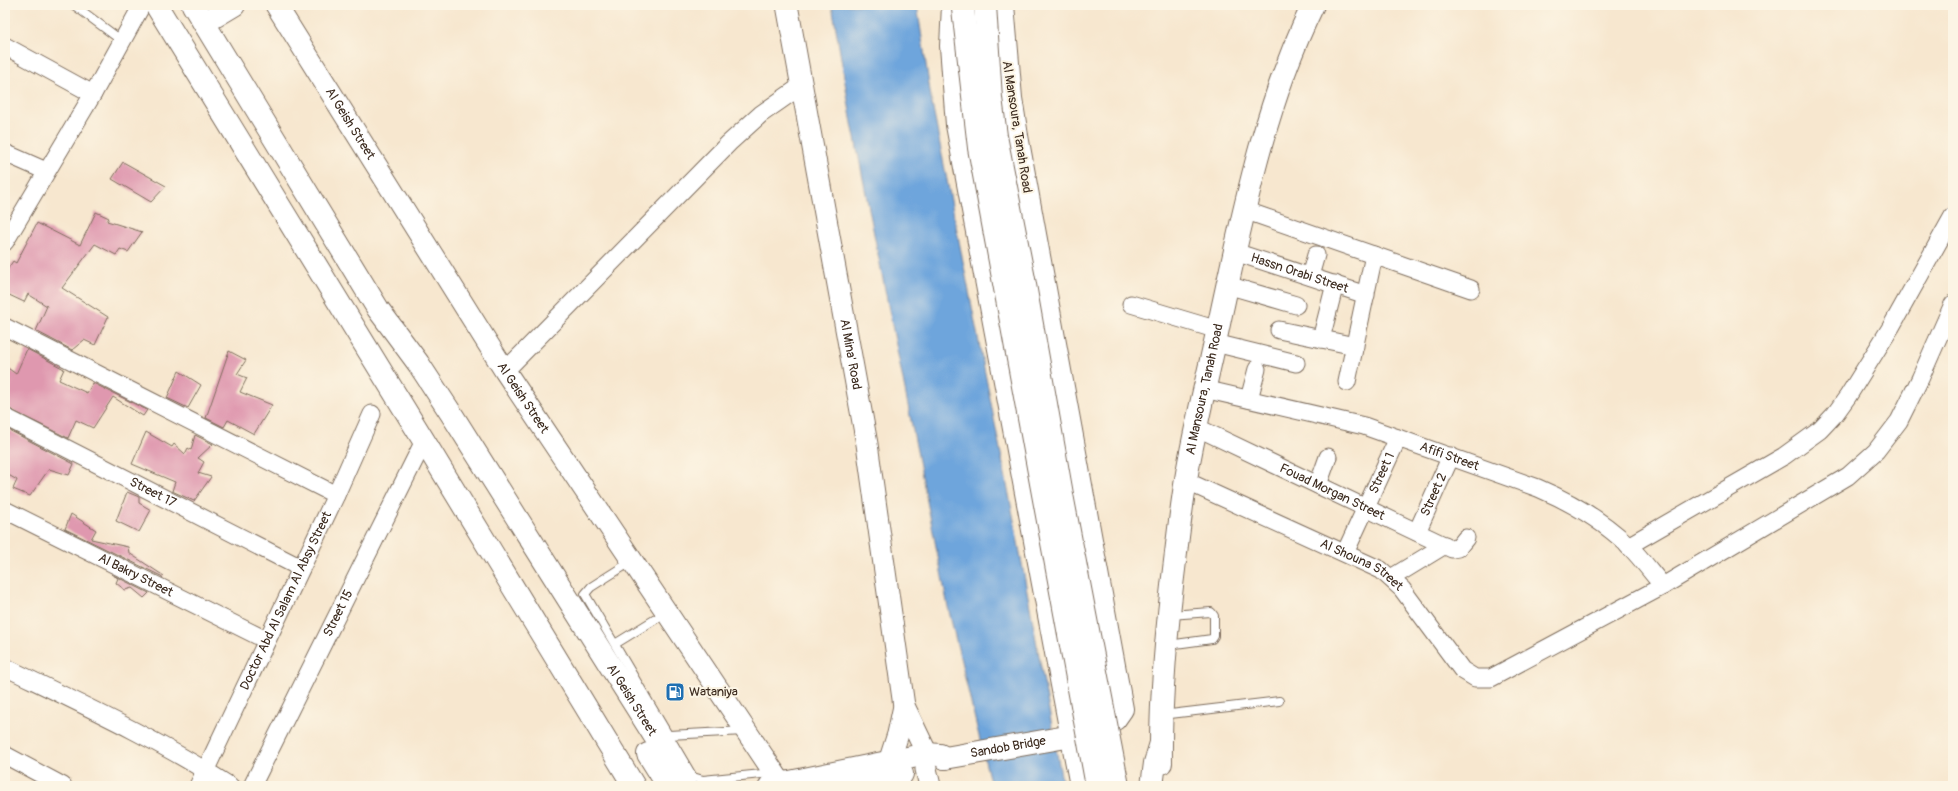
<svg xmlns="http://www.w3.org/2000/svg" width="1958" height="791" viewBox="0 0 1958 791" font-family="Pangolin,sans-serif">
	<rect width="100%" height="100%" fill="#fcf5e5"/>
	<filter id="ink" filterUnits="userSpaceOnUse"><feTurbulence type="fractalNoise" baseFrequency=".025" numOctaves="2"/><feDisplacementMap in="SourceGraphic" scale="8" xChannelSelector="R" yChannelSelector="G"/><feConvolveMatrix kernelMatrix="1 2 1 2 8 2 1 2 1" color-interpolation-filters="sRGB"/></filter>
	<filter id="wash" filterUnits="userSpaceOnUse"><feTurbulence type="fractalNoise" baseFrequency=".012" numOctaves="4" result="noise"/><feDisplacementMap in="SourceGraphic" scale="16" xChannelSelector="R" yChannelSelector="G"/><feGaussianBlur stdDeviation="0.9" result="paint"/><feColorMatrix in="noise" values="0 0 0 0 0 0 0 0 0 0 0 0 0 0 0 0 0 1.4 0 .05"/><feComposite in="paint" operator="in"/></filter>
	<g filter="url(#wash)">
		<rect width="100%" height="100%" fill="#f7e7cf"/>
		<polygon fill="#6ea5dc" stroke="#54687d" points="832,5 917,5 932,104 1013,515 1063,786 991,786 948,607 851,118"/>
		<g id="blocks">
			<g fill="#df98af">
				<polygon points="123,162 166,186 151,202 112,179"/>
				<polygon points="96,212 109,218 107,221 142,232 128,252 120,249 116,255 95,244 62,288 108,317 95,345 84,340 72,350 36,331 47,306 28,294 24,302 5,293 5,273 13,261 16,263 37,223 80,245"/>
				<polygon points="27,349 64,369 59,380 87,393 93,383 147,410 143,416 113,397 93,428 76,420 68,438 5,407 5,366 16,374"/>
				<polygon points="229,351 246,360 237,374 247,378 240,392 272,405 254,434 228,420 224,427 206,418"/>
				<polygon points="179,371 201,385 188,408 167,398"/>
				<polygon points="5,428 74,464 69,475 49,469 30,496 13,489 17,480 5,473"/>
				<polygon points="146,432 172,447 174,444 185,454 188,448 191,450 195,435 213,444 198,458 204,462 198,473 211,477 194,501 172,491 175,482 132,464"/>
				<polygon points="127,492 139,497 139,503 151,510 139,532 116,521"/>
				<polygon points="71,514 96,530 91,539 128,547 129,553 164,576 163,577 65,529"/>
				<polygon points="111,574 149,593 144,598 132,588 125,590 116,583 118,578"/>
			</g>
		</g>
	</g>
	<g filter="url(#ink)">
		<use href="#blocks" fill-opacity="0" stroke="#7d6c5c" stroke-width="1"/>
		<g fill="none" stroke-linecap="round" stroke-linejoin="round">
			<defs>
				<g id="service">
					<polyline points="74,5 122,41"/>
					<polyline points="632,561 591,587 585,594 693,777 703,780 772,773"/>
					<polyline points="615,644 667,612"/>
					<polyline points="1168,645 1212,639 1214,636 1214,616 1211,612 1170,615"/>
					<polyline points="1162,715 1279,701"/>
					<polyline points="669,735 744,731"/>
				</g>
				<g id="minor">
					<polyline points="5,46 93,94"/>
					<polyline points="5,153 46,171"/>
					<polyline points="1244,210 1471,289"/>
					<polyline points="5,242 93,94 142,5"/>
					<path id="s1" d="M1235,252L1366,295"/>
					<polyline points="1310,276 1316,255"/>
					<polyline points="1227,285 1296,305"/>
					<polyline points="1131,304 1218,330"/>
					<polyline points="5,327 336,495"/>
					<polyline points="1279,330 1355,346"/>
					<polyline points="1321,339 1335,284"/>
					<polyline points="1215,343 1296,363"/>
					<polyline points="505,371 729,143 761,114 801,86"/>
					<polyline points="1347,382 1374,255"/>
					<path id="s2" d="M1204,389L1364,426L1538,488C1571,502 1603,521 1629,546C1641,558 1652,573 1663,586"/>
					<polyline points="1249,399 1257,369"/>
					<path id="s3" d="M5,417L301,568"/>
					<path id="s4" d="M1196,427L1452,549L1458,548L1466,538"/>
					<path id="s5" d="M1186,481L1381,570L1402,589L1462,670L1475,678H1491L1663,586L1848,476L1876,451L1899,421L1920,379L1953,304"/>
					<polyline points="1318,485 1328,457"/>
					<path id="s6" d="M5,510L266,640"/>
					<path id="s7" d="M1417,532L1451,456"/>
					<polyline points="1628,546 1784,456 1820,430 1835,414 1848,396 1891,327 1953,216"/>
					<path id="s8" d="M1345,553L1398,438"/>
					<polyline points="1391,578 1445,545"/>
					<path d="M5,667C81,704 159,740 230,786"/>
					<polyline points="5,755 63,786"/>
					<path id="s9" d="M198,786L336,495L372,414"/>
					<path id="s10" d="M252,786L424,441"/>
				</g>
				<g id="tertiary">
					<path id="s11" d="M276,5L505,371L781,783"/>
					<path id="s12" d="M787,5L867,444L904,706L927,754"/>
					<polyline points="889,762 898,734 904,706"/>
					<polyline points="926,769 930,786"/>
				</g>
				<g id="primary">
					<polyline points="156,5 424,441 634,786"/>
					<path id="s13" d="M193,5L378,309L418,363L454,418L686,786"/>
					<polyline points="204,23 234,5"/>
					<polyline points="648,754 668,786"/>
					<path id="s14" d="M945,758L1072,736L1102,726L1115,719L1122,709L1017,136L1011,98L1003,5"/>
					<path id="s15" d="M1161,763C1160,692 1167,623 1176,553C1179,528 1182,504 1186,479C1195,425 1209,372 1220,319C1243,213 1265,103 1313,5"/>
					<polyline points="770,786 927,754 940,755 945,758"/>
					<polyline points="848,786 902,774"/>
				</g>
				<g id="trunk">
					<polyline points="953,5 951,46 957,125 1081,786"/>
					<polyline points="1152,786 1155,763 1161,743"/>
				</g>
			</defs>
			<use href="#service" stroke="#7d6c5c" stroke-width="10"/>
			<use href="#minor" stroke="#7d6c5c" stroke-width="19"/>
			<use href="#tertiary" stroke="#7d6c5c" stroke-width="23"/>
			<use href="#primary" stroke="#7d6c5c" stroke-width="24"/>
			<use href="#trunk" stroke="#7d6c5c" stroke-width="24"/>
			<use href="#service" stroke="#fff" stroke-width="8"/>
			<use href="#minor" stroke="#fff" stroke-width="17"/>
			<use href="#tertiary" stroke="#fff" stroke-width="21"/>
			<use href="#primary" stroke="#fff" stroke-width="22"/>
			<use href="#trunk" stroke="#fff" stroke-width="22"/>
			<defs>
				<g id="trunk-bridge">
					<polyline points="985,5 991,98 996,136 1024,279 1063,500 1118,786"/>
					<polyline points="963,9 979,148 1097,786"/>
				</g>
			</defs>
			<use href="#trunk-bridge" stroke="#7d6c5c" stroke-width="24" stroke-linecap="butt"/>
			<use href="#trunk-bridge" stroke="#fff" stroke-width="22"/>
		</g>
	</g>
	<defs>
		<symbol id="fuel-square" viewBox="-11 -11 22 22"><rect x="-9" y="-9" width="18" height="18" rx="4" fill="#1f6fb2" stroke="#fcf5e5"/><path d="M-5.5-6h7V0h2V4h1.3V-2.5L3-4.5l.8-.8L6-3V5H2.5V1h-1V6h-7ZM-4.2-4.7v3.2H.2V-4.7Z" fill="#fff"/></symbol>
	</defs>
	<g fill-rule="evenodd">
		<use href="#fuel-square" x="664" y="681" width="22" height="22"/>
	</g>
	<g text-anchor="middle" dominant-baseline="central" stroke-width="4" stroke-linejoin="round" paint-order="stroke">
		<g font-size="13" fill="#3b2a1e" stroke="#fcf5e5">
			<text stroke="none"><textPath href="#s11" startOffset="140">Al Geish Street</textPath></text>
			<text transform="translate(1017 127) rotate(81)">Al Mansoura, Tanah Road</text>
			<text stroke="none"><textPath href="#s1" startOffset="68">Hassn Orabi Street</textPath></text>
			<text stroke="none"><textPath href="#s12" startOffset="355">Al Mina' Road</textPath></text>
			<text stroke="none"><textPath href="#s15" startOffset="377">Al Mansoura, Tanah Road</textPath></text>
			<text stroke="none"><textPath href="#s11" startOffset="464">Al Geish Street</textPath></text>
			<text stroke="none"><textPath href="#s2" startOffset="255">Afifi Street</textPath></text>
			<text stroke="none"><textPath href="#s8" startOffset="88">Street 1</textPath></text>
			<text stroke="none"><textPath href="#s3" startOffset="166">Street 17</textPath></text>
			<text stroke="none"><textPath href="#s4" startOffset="151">Fouad Morgan Street</textPath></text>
			<text stroke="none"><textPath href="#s7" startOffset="41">Street 2</textPath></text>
			<text stroke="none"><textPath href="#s5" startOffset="195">Al Shouna Street</textPath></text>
			<text stroke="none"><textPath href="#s6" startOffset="146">Al Bakry Street</textPath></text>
			<text stroke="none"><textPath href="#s9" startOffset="205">Doctor Abd Al Salam Al Absy Street</textPath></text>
			<text stroke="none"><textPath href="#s10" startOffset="193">Street 15</textPath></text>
			<text stroke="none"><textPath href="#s13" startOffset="822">Al Geish Street</textPath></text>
			<text stroke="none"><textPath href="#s14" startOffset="64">Sandob Bridge</textPath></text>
		</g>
		<g font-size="13" fill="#3b2a1e" stroke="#fcf5e5" text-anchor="start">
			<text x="689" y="692">Wataniya</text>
		</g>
	</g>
	<rect width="1958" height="791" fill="none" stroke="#fcf5e5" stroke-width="20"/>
</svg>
